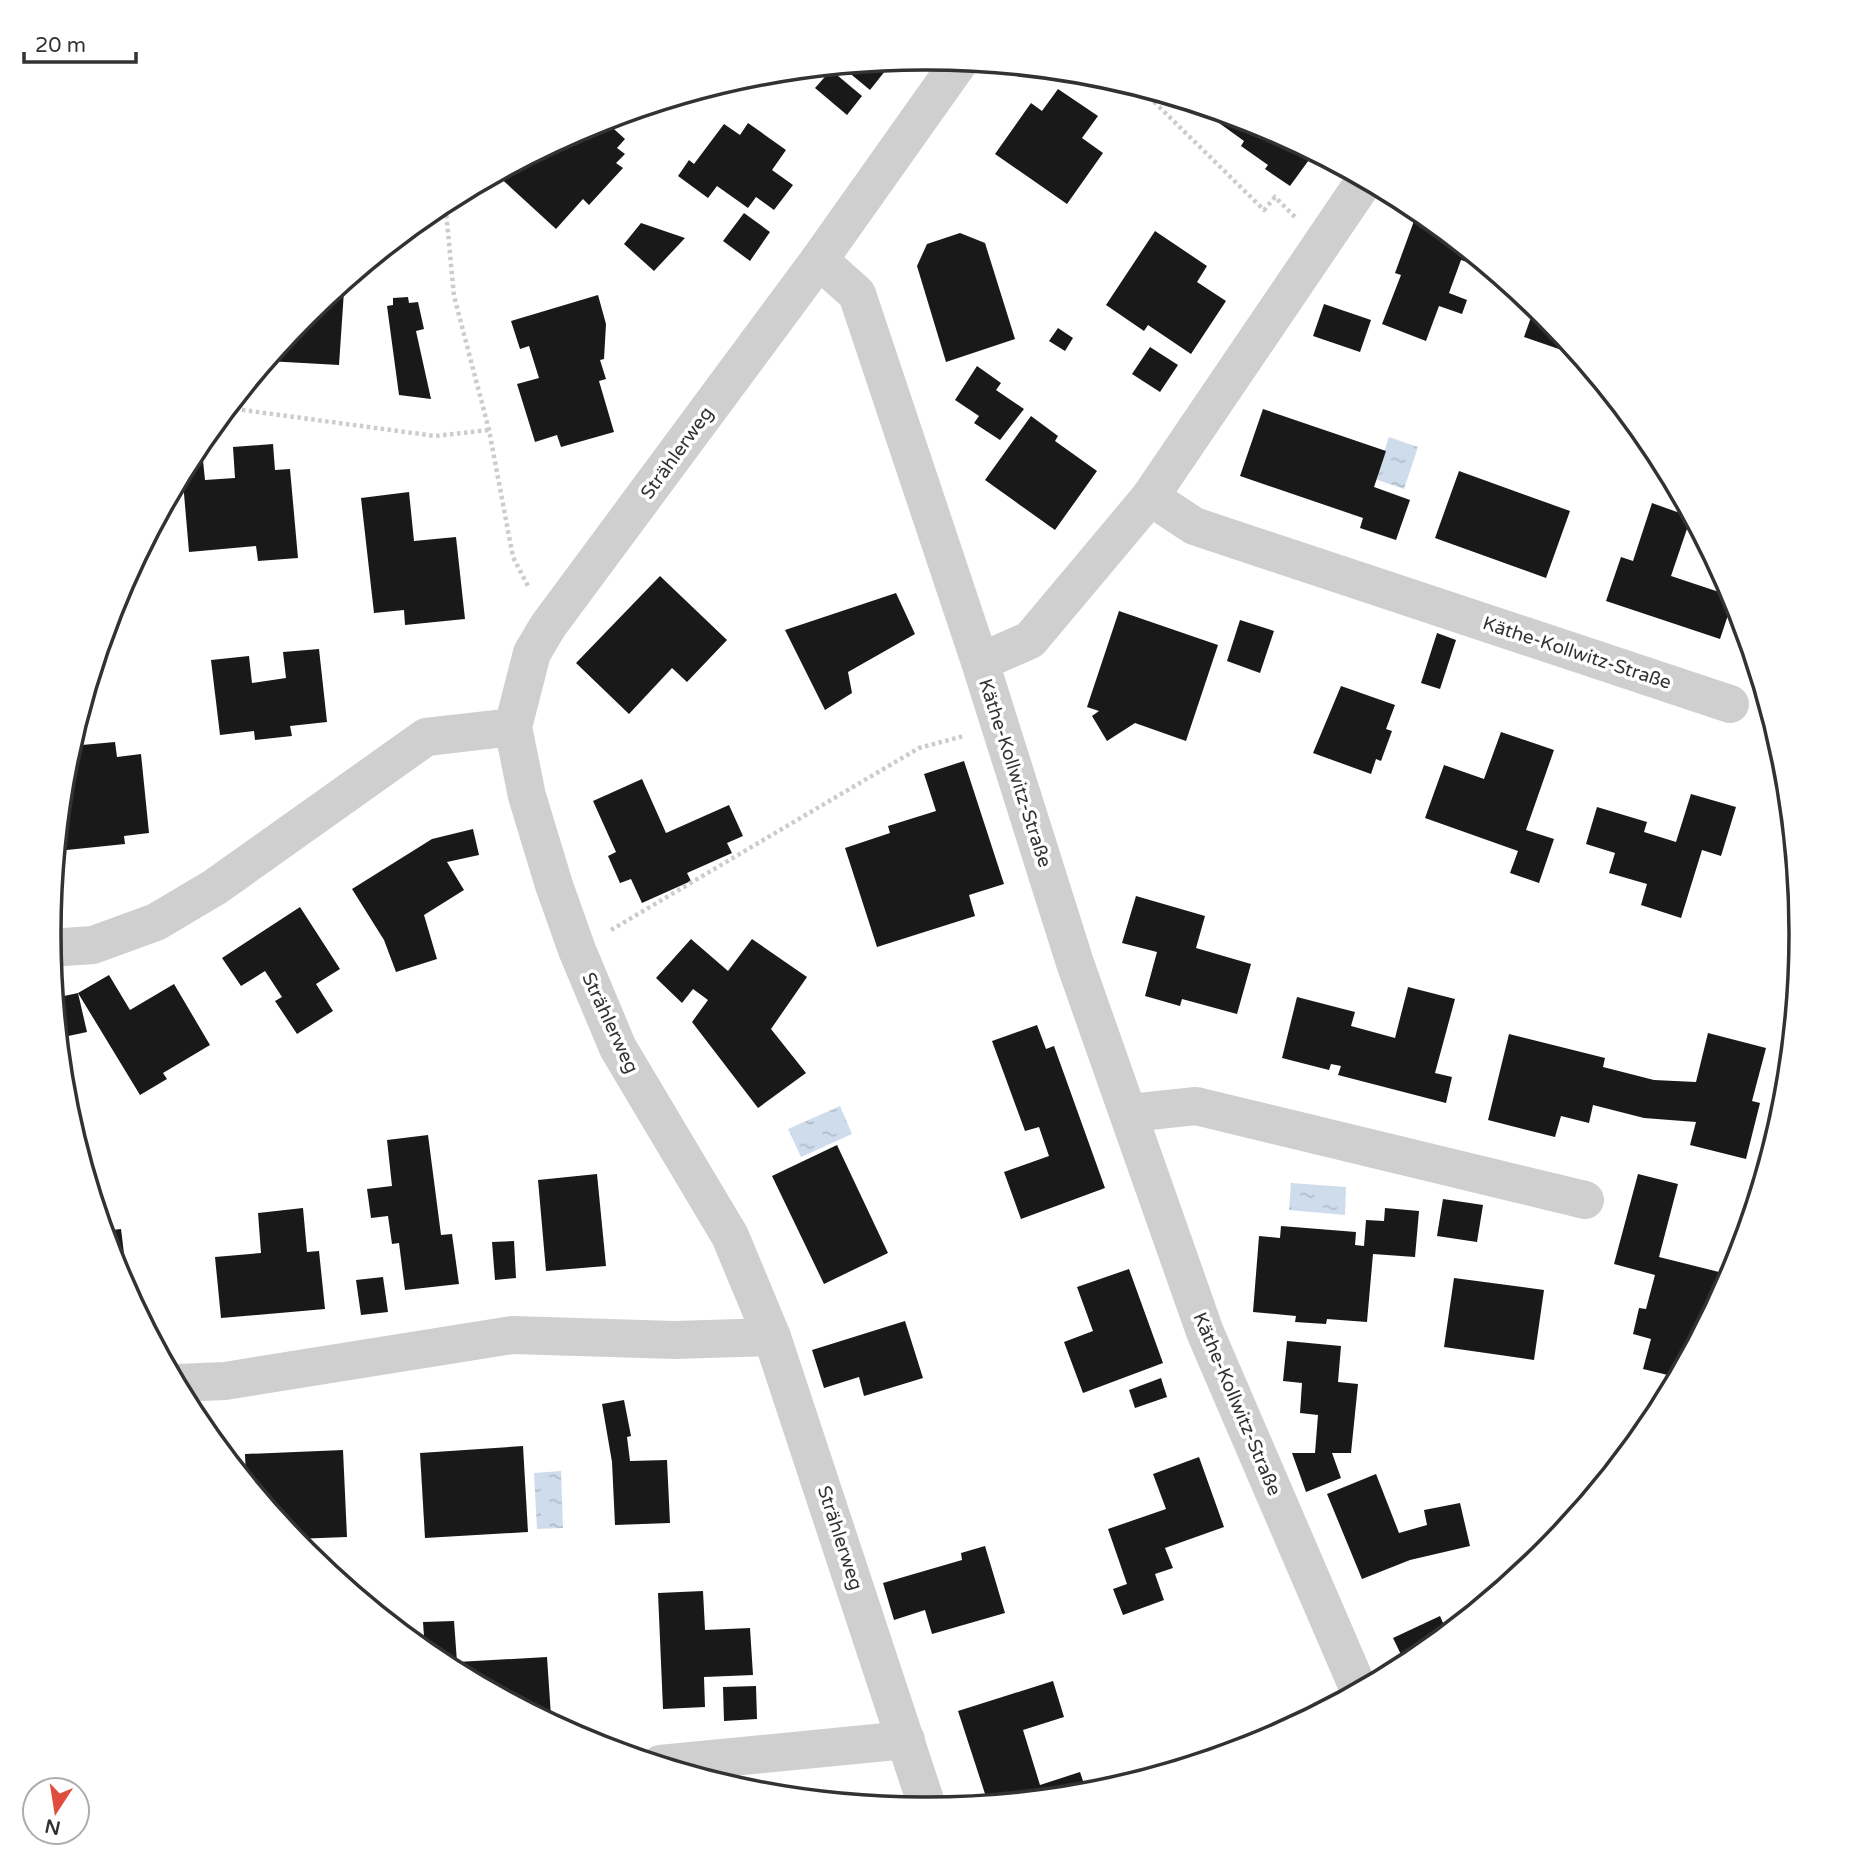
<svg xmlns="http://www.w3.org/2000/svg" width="1850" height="1867" viewBox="0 0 1850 1867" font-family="'Varela Round',sans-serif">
	<defs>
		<pattern id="water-ripples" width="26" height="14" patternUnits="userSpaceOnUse" patternTransform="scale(1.75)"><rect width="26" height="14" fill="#cfdcec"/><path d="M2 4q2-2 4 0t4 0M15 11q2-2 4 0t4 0" fill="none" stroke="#b2bdcb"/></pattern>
	</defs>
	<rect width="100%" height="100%" fill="#fff"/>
	<g fill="url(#water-ripples)">
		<polygon points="1389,437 1418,447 1404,489 1375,479"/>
		<polygon points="840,1106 852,1134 801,1157 788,1129"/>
		<polygon points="1291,1183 1346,1187 1345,1215 1289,1210"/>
		<polygon points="561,1471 563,1528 537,1529 534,1473"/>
	</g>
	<g fill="#191919">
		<polygon points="893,61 870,90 841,66 865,63"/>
		<polygon points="831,70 862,96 847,115 815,88"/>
		<polygon points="1066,71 1096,74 1097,75 1088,87"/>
		<polygon points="1058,89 1098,116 1082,138 1103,153 1067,204 995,154 1031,103 1042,111"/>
		<polygon points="1210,109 1261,124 1314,153 1290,186 1265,169 1268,165 1241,146 1244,141 1219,123 1222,118"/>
		<polygon points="604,120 625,139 617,148 625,154 616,163 623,168 589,205 583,199 556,229 496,174 590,124"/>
		<polygon points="748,123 786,150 772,170 793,185 774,210 756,197 748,208 717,186 708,198 678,176 689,160 694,164 724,124 740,135"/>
		<polygon points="1418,210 1478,260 1476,265 1461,260 1449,293 1467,300 1462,314 1439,306 1426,341 1382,324 1401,275 1395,273"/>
		<polygon points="744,213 770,232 750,261 723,241"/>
		<polygon points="641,223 685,238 654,271 624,244"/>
		<polygon points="1155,231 1207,266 1197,282 1226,301 1191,354 1148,325 1144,331 1106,305"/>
		<polygon points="960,233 985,243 1015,339 946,362 917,266 927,244"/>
		<polygon points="335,290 344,291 339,365 267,361 306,314"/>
		<polygon points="598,295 606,324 604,359 600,360 606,379 599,381 614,432 561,447 557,435 535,442 517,384 539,378 529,346 520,349 511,321"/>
		<polygon points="408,297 409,303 418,302 424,329 416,331 431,399 399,395 387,306 393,305 393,298"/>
		<polygon points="1324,304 1371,320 1360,352 1313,336"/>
		<polygon points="1535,306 1545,314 1579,356 1524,337"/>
		<polygon points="1058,328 1073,338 1065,351 1049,341"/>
		<polygon points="1150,347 1178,365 1160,392 1132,374"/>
		<polygon points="977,366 1001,383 996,390 1024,409 1000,440 974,423 979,416 955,400"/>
		<polygon points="1263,409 1386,451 1374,487 1410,500 1396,540 1360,528 1363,518 1240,476"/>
		<polygon points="1031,416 1058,436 1055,441 1097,471 1055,530 985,480"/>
		<polygon points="201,441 205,480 235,478 233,447 273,444 275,470 290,469 298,558 258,561 256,546 189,552 183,482 178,482"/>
		<polygon points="1459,471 1570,511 1546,578 1435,538"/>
		<polygon points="409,492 414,541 456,537 465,619 405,625 404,610 374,613 361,498"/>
		<polygon points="1652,503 1691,517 1671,576 1734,597 1720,639 1606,601 1621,557 1633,561"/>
		<polygon points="660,576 727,640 687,682 672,668 629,714 576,663"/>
		<polygon points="896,593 915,634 848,672 852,693 825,710 785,630"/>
		<polygon points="1119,611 1218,645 1186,741 1135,723 1107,741 1092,716 1099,711 1087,707"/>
		<polygon points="1240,620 1274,631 1260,673 1227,661"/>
		<polygon points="1437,633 1456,640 1440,689 1421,683"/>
		<polygon points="319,649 327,722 290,726 292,736 255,740 254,731 220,735 211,660 249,656 252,683 286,678 283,652"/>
		<polygon points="1341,686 1395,705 1386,729 1392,731 1381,761 1376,759 1371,774 1313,753"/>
		<polygon points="1501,732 1554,750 1526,830 1554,839 1539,883 1510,873 1518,851 1425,818 1444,765 1484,779"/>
		<polygon points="115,742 117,757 141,754 149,833 124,836 125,844 57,851 62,797 70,796 66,761 71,746"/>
		<polygon points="964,761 1004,884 969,895 975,916 877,947 845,848 890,833 888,826 936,811 924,774"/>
		<polygon points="642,779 666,833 729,805 743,836 727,843 732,853 687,873 691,881 642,903 631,879 620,883 608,856 616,852 593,801"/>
		<polygon points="1691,794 1736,807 1721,856 1702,850 1681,918 1641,905 1647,884 1609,873 1615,853 1586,844 1597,807 1647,822 1644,832 1676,842"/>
		<polygon points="473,829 479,855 447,862 464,890 424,915 437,959 396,972 384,940 352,889 432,839"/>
		<polygon points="1136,896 1205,916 1196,948 1251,964 1237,1014 1182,999 1180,1006 1145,996 1157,952 1122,943"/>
		<polygon points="300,907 340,969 316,984 333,1011 297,1034 275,1001 282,997 265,971 241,986 222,958"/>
		<polygon points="691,939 728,971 752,939 807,977 771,1029 806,1073 758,1108 692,1022 708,1000 693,989 682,1003 656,978"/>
		<polygon points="109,975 130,1010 174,984 210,1045 163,1073 167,1079 140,1095 78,993"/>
		<polygon points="1408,987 1455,999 1435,1073 1452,1077 1446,1103 1338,1075 1341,1066 1331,1064 1329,1070 1282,1058 1297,997 1355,1012 1351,1026 1395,1038"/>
		<polygon points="78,993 87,1032 59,1038 55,998"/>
		<polygon points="1037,1025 1046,1049 1054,1046 1105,1188 1021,1219 1004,1172 1049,1156 1039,1127 1025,1131 992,1041"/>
		<polygon points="1708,1033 1766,1048 1752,1101 1760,1103 1746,1159 1690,1145 1696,1122 1644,1118 1593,1105 1589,1123 1561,1116 1555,1137 1488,1120 1509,1034 1605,1058 1603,1067 1654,1080 1696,1082"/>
		<polygon points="428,1135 441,1235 452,1234 459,1284 405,1290 399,1243 392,1244 388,1216 371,1218 367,1189 392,1186 387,1140"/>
		<polygon points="837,1145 888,1253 824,1284 772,1176"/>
		<polygon points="597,1174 606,1266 546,1271 538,1180"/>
		<polygon points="1638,1174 1678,1184 1659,1257 1719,1272 1706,1322 1676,1377 1643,1369 1651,1339 1633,1334 1639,1308 1646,1309 1655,1275 1614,1264"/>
		<polygon points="1443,1199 1483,1205 1477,1242 1437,1236"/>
		<polygon points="303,1208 307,1252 319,1251 325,1309 221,1318 215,1257 261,1253 258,1213"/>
		<polygon points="1385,1208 1419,1211 1415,1257 1373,1254 1367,1322 1327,1319 1326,1324 1295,1322 1296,1316 1253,1312 1259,1236 1280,1238 1281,1226 1356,1232 1355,1245 1364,1246 1366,1220 1384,1221"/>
		<polygon points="121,1229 129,1294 116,1268 104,1231"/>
		<polygon points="514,1241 516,1278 495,1280 492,1242"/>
		<polygon points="1129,1269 1163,1363 1083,1393 1064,1342 1093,1331 1077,1287"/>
		<polygon points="383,1277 388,1312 361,1315 356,1280"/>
		<polygon points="1454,1278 1544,1290 1534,1360 1444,1347"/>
		<polygon points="905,1321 923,1378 864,1396 859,1377 824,1388 812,1350"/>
		<polygon points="1287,1341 1341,1346 1338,1382 1358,1384 1351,1453 1332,1453 1341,1478 1306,1492 1292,1453 1315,1453 1318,1415 1300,1413 1302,1383 1283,1381"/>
		<polygon points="1161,1378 1167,1397 1135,1408 1129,1390"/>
		<polygon points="624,1400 631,1436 627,1437 630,1461 667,1460 670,1523 615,1525 612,1462 602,1404"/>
		<polygon points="523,1446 528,1532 425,1538 420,1453"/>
		<polygon points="343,1450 347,1537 294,1539 246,1480 245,1454"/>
		<polygon points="1199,1457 1224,1527 1165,1548 1173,1568 1155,1574 1164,1600 1123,1615 1113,1589 1127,1584 1108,1529 1166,1509 1153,1474"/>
		<polygon points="1376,1474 1399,1533 1427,1525 1424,1510 1460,1503 1470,1546 1410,1560 1362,1579 1327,1494"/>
		<polygon points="985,1546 1005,1613 932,1634 925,1610 894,1620 883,1583 962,1560 961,1553"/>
		<polygon points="703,1591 705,1630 750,1628 753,1675 704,1677 705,1707 663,1709 658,1593"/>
		<polygon points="1440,1616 1447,1632 1406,1665 1393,1638"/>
		<polygon points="454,1621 457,1662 547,1657 551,1716 541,1717 438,1662 425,1651 423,1622"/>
		<polygon points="1053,1681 1064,1717 1023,1730 1040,1785 1080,1772 1084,1784 1108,1776 1112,1788 1096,1793 988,1803 958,1711"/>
		<polygon points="756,1686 757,1719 724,1721 723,1687"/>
	</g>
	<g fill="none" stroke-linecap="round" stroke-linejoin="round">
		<g stroke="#ccc" stroke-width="4.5" stroke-dasharray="3.5 3.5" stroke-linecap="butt">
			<polyline points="1139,87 1264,210 1275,197 1295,217"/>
			<polyline points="445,201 454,296 489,430 513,557 529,588"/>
			<polyline points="228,408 435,436 489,430"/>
			<polyline points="611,930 919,748 964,736"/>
		</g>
		<g stroke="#cfcfcf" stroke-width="38">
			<polyline points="960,61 819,260 857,294 980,662"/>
			<polyline points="819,260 548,626 532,653 513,727 527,796 554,885 577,950 618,1048 730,1236 772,1337 928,1809"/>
			<polyline points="1150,497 1194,526 1730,704"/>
			<polyline points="50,948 93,945 156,922 215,887 426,737 513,727"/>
			<polyline points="1130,1113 1196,1106 1585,1200"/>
			<polyline points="177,1383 225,1381 512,1335 675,1340 772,1337"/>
			<polyline points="1359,1690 1205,1332 1075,963 980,662 1030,640 1150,497 1365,180"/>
			<polyline points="660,1764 906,1740"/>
		</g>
	</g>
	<g text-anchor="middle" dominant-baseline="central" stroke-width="7" stroke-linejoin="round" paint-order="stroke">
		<g font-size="19" fill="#323232" stroke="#fff">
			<text transform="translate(677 453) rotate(-54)">Strählerweg</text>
			<text transform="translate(1577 653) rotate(18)">Käthe-Kollwitz-Straße</text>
			<text transform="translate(1015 773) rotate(72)">Käthe-Kollwitz-Straße</text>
			<text transform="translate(610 1023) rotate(65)">Strählerweg</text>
			<text transform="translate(1237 1404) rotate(67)">Käthe-Kollwitz-Straße</text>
			<text transform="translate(840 1538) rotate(72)">Strählerweg</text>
		</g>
	</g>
	<path d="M0 0H1850V1867H0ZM924 70H926A863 863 0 0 1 1789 933V934A863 863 0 0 1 926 1797H924A863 863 0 0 1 61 934V933A863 863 0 0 1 924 70Z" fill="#fff" fill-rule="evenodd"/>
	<path fill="none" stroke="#323232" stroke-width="3.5" d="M924 70H926A863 863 0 0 1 1789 933V934A863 863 0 0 1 926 1797H924A863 863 0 0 1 61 934V933A863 863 0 0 1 924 70Z"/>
	<g transform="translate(56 1811) rotate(192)"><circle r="33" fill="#ffffff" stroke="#adadad" stroke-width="2"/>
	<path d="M0-5L12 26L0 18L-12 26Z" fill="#e04d3d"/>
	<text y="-10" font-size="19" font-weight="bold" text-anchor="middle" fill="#323232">N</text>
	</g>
	<path d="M24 52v10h112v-10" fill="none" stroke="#323232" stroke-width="3.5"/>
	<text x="35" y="52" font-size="21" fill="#323232" stroke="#ffffff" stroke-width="5" paint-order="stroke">20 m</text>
</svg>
